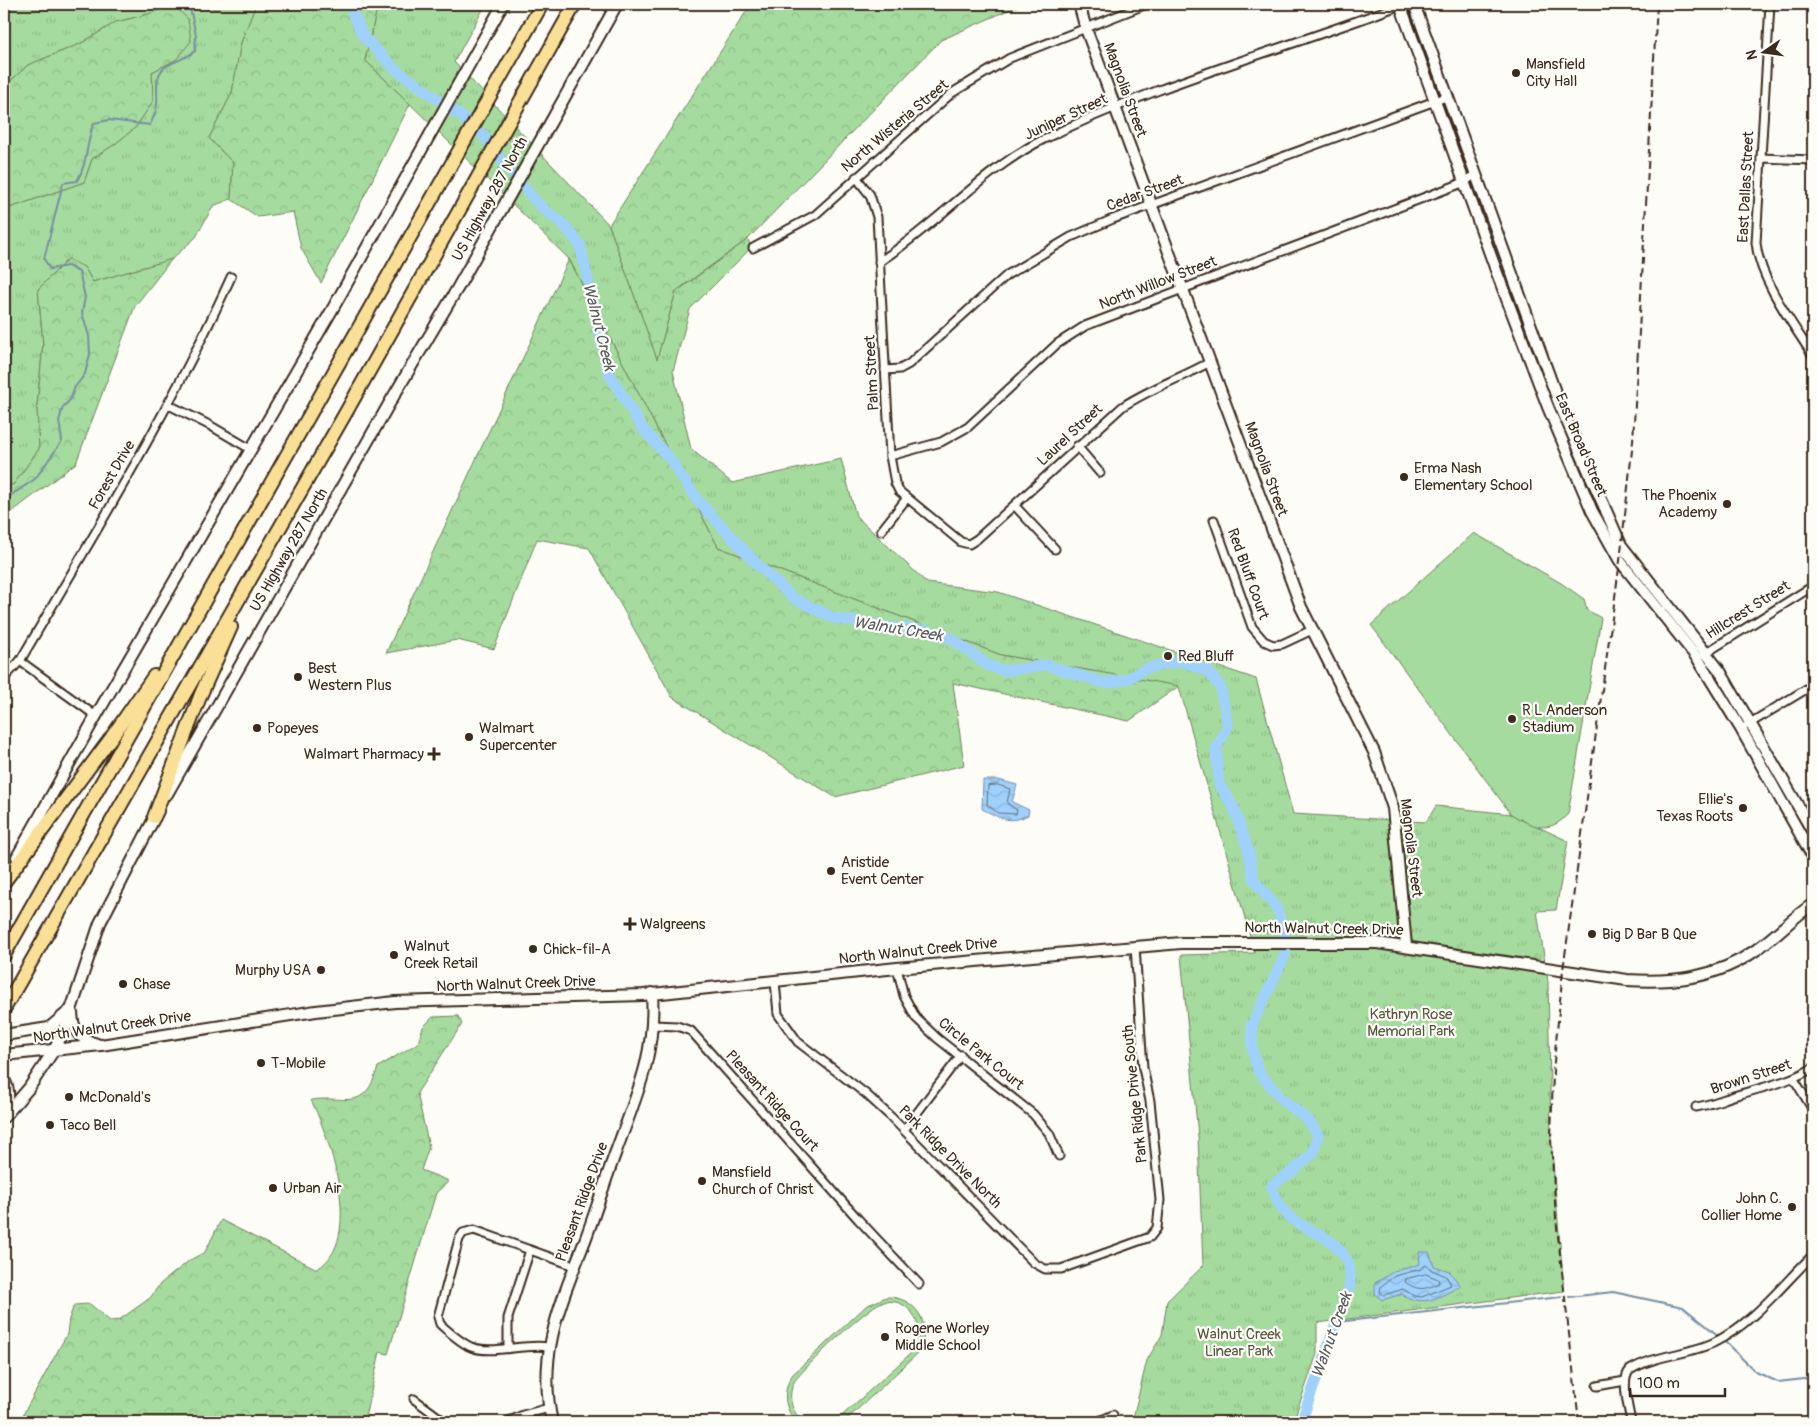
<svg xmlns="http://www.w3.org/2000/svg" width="1817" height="1426" viewBox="0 0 1817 1426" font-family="Pangolin,sans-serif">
	<defs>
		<pattern id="grass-tufts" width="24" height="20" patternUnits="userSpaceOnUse" patternTransform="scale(1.25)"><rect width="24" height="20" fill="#a5db9e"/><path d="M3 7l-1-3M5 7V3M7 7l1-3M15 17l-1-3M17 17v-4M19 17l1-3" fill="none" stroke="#8fbc88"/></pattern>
		<pattern id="forest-crowns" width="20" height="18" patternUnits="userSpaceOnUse" patternTransform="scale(1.25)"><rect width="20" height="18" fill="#a5db9e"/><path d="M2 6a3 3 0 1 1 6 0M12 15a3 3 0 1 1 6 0" fill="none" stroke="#8fbc88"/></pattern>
		<pattern id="water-waves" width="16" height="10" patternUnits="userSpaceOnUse" patternTransform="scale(1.25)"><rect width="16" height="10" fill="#9fd1fc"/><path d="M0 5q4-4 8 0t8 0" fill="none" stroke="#8ab4d8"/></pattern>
	</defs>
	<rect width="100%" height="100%" fill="#fdfcf7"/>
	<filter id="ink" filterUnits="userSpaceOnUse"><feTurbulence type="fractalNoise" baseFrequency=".02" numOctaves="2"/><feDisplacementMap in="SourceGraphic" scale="10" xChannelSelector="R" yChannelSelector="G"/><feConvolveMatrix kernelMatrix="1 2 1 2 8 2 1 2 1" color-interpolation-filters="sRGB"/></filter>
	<g filter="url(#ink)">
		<g fill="url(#grass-tufts)" stroke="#70825e">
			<polygon points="4,4 256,4 241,43 232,93 209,138 233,163 231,199 213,206 196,237 172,259 93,282 84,267 38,289 43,344 37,406 39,449 14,484 4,488 4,210 84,182 92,159 115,144 136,127 153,101 152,72 177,59 172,4 149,14 116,22 80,44 28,65 4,87"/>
			<polygon points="378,4 486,4 454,62 609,225 657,358 676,292 748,239 751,248 690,309 673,371 691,449 732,483 841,459 856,516 927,583 998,592 1256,679 1293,814 1426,822 1436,806 1511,814 1568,841 1556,910 1537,911 1548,982 1551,1139 1564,1291 1317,1323 1317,1354 1293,1422 1132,1422 1147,1360 1162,1335 1167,1301 1203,1266 1198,1136 1181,955 1255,953 1179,687 1001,655 718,547 569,259 365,60"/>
		</g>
		<g fill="url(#forest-crowns)" stroke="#70825e">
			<polygon points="172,4 188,19 191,41 177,59 152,72 153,101 136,127 115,144 92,159 84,182 4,210 4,87 28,65 80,44 116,22 149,14"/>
			<polygon points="256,4 378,4 365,60 410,104 321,283 301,248 293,212 258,217 231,199 233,163 209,138 232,93 241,43"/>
			<polygon points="751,4 790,4 808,10 821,4 1022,4 941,40 748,239 676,291 657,359 609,225"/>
			<polygon points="68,259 84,267 93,282 172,259 135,306 76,463 4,518 4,488 14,484 39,449 37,406 43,344 38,289"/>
			<polygon points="569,259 718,547 1001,655 1179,686 1129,721 953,683 964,765 835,797 672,697 589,548 537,539 494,649 457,640 386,653"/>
			<path d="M458,1016L462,1024L417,1093L429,1147L421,1170L449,1181L436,1193L388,1354L380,1352L364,1422H19L67,1334L69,1319L74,1305L90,1304L110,1321L119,1320L150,1298L160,1284L190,1260L205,1252L221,1220L317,1269C365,1241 330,1138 311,1100C348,1095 364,1113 378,1067L418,1043L423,1027L433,1017Z"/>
		</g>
		<g fill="#a5db9e" stroke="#70825e">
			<path d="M1474,533L1561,583L1584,599L1587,610L1601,618L1568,814C1549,835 1533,827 1511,814L1371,625Z"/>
			<path d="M886,1297C917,1296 935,1327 917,1354L844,1422H835L910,1354C931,1332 911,1293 880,1303C867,1308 803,1368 794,1382C787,1397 791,1413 805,1422H797C783,1409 782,1390 793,1374L866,1306Z"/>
		</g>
		<g fill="url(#water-waves)" stroke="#778ea3">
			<path d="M983,780H999L1017,785L1012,802L1029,810L1028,815C1009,825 998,817 982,809Z"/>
			<path d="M1419,1252H1429L1434,1266L1449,1271L1461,1286C1439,1296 1424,1309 1402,1294L1382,1300L1375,1294V1283L1393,1272L1420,1264Z"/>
		</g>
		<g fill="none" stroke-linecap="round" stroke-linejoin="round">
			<g stroke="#636d77" stroke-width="1">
				<polygon points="998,785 1010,789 1007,803 1017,810 1016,814 998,813 987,805 988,786"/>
				<polygon points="1426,1265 1432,1270 1446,1276 1451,1285 1422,1297 1414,1296 1403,1289 1384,1295 1380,1292 1381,1286 1395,1276 1421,1269"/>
				<path d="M1426,1274L1438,1279L1439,1283C1425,1290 1418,1291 1405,1282L1406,1279Z"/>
			</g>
			<g stroke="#778ea3" stroke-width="2">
				<path d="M4,500L35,479L62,441L59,421L63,407L70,400L75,387L85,374L90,354L89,336L82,313L85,297L79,272L68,266L50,269L44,259L63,183L77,181C88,163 86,142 94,123L109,120L150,125C152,120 155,115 156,110C160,97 152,79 164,68C171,62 186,59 195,51L196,35L189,4"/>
				<polyline points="1569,1297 1613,1292 1683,1307 1720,1337"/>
				<polyline points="1337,1322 1561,1297"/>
				<polyline points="1723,1340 1756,1372 1778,1382 1813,1378"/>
			</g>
			<path stroke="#9fd1fc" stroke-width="11" d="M349,4L363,36L394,68L461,116L485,137L506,167L541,207L563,224L580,245L608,372L643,429L669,458L699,502L756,563L793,598L834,618L888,627L923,630L948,636L989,666L1005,671L1046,665L1105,683L1127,679L1145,669L1160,665L1182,661L1208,671L1220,686L1228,726L1216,748L1219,784L1233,806L1248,849L1254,880L1277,909L1285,933V955L1252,1025V1047L1258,1071L1282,1099L1309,1121L1318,1135L1314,1152L1294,1170L1272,1185C1284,1237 1327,1222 1348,1262C1351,1268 1350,1279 1350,1285L1301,1422"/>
			<defs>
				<g id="street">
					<path d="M1770,4L1756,243C1760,281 1793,324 1813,356"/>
					<polyline points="1761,158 1813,160"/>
					<path d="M856,177L870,195L877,217L890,456L895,483L899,491L961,542L969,544L977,539L1122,407C1149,389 1181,378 1210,362"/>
					<polyline points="753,248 815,215 952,93 1010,58 1147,4"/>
					<path d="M879,262C936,225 982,171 1042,140C1157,83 1283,50 1403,4"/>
					<polyline points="885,370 900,369 909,364 1007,275 1071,237 1113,219 1446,97"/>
					<polyline points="169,405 211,426 252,450"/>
					<polyline points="1077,446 1100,473"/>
					<polyline points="890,456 941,442 968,427 1057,344 1085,326 1465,182 1475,174"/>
					<polyline points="1015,506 1055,549"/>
					<polyline points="1214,520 1252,627 1264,641 1273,645 1282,644 1312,630"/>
					<polyline points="881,531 907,498"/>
					<polyline points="1704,654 1813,586"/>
					<polyline points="20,661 96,716"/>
					<path d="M4,678L20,661C94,534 171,410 231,277"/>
					<polyline points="1747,725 1813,685"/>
					<polyline points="897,968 904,996 916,1018 937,1038 1033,1114 1049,1133 1059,1156"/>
					<polyline points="775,981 778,1014 798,1042 866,1094 891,1117 1034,1263 1045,1269 1061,1269 1150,1237 1157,1228 1160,1200 1150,1101 1143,1068 1135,946"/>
					<polyline points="653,1025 677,1026 691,1031 858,1219 919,1284"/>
					<polyline points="1794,1079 1813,1110"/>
					<path d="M1696,1107C1711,1105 1723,1099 1737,1095C1764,1087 1789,1082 1813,1068"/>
					<polyline points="904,1130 961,1055"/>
					<polyline points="508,1347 508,1318 530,1250"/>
					<path d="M548,1347C524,1343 492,1355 471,1347C460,1342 449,1332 440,1324L438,1317L459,1239L463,1233L474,1230L575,1266"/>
					<polyline points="1597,1386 1625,1381"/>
					<polyline points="414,1399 445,1422"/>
					<polyline points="507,1422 523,1415 549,1408"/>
					<polyline points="1097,1422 1113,1415"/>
					<path d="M1631,1422C1629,1409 1620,1380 1630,1370C1654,1355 1687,1355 1713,1343C1753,1324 1782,1285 1813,1255"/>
				</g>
				<g id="secondary">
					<polyline points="1079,4 1086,29 1301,607 1374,752 1393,808 1406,946"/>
					<polyline points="1400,4 1497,273 1548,407 1592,511 1620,561 1698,659 1741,729 1813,857"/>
					<polyline points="1414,4 1559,403 1621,545 1720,671 1813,832"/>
					<polyline points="167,794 389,404 457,289 617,4"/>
					<polyline points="17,857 96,716 332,310 503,4"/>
					<path d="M72,1013C73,1031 79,1039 97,1044"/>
					<polyline points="4,1035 49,1028 69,1011"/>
					<path d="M4,1055L101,1045L316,1011L395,1002L643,995L897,968L1181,943H1377L1627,980C1674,983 1717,978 1756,950C1776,936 1793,917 1813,904"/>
					<path d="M4,1080C11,1091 8,1101 4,1112"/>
					<polyline points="4,1117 29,1088 54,1050 64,1031 100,923 158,811"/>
					<path d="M552,1422C537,1355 560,1305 584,1243C595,1214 604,1184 615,1154C636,1096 656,1056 652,993"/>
				</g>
				<g id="highway">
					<polyline points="154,817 201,694 231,627"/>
					<polyline points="4,882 111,738 154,676"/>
					<polyline points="4,955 542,4"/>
					<polyline points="4,1009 345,414 575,4"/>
				</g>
			</defs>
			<use href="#street" stroke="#3b2a1e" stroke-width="11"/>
			<use href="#secondary" stroke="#3b2a1e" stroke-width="14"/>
			<use href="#highway" stroke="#3b2a1e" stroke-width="16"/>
			<use href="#street" stroke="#fdfcf7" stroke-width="7"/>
			<use href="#secondary" stroke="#fdfcf7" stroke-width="10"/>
			<use href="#highway" stroke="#fadf96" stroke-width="12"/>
			<polyline stroke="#3b2a1e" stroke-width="2" stroke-dasharray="8 4" stroke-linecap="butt" points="1579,1422 1556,1218 1551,1139 1553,1072 1563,970 1620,561 1633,441 1657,4"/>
		</g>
	</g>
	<g fill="#3b2a1e" stroke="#fdfcf7" stroke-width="2">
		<circle cx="1516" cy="73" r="5"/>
		<circle cx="1404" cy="477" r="5"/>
		<circle cx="1727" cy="504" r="5"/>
		<circle cx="1168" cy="656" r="5"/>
		<circle cx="298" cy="677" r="5"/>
		<circle cx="1512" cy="719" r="5"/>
		<circle cx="257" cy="728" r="5"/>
		<circle cx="469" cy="737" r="5"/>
		<path d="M431.5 746.5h5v5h5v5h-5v5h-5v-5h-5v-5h5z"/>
		<circle cx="1743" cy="808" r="5"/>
		<circle cx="831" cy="871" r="5"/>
		<path d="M627.5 916.5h5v5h5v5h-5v5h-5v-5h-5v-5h5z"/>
		<circle cx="1592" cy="934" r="5"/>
		<circle cx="533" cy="949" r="5"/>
		<circle cx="394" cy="955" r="5"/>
		<circle cx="321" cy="970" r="5"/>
		<circle cx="123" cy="984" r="5"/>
		<circle cx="261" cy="1063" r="5"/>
		<circle cx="69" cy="1097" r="5"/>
		<circle cx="50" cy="1125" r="5"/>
		<circle cx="702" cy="1181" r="5"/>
		<circle cx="273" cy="1188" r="5"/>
		<circle cx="1792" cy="1207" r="5"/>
		<circle cx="885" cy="1337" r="5"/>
	</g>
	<g text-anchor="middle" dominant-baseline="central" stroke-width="4.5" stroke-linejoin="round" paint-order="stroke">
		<g font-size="15" fill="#3b2a1e" stroke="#fdfcf7" text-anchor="start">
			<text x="1526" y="64">Mansfield<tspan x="1526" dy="17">City Hall</tspan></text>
			<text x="1414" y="468">Erma Nash<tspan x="1414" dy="17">Elementary School</tspan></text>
			<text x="1717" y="495" text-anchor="end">The Phoenix<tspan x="1717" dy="17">Academy</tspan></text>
			<text x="1178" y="656">Red Bluff</text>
			<text x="308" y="668">Best<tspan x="308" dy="17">Western Plus</tspan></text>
			<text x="1522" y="710">R L Anderson<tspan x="1522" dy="17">Stadium</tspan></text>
			<text x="267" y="728">Popeyes</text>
			<text x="479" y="728">Walmart<tspan x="479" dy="17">Supercenter</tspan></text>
			<text x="424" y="754" text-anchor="end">Walmart Pharmacy</text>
			<text x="1733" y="799" text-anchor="end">Ellie's<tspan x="1733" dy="17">Texas Roots</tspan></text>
			<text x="841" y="862">Aristide<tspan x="841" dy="17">Event Center</tspan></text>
			<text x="640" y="924">Walgreens</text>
			<text x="1602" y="934">Big D Bar B Que</text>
			<text x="404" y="946">Walnut<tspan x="404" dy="17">Creek Retail</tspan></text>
			<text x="543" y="949">Chick-fil-A</text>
			<text x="311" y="970" text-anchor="end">Murphy USA</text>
			<text x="133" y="984">Chase</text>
			<text x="271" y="1063">T-Mobile</text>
			<text x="79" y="1097">McDonald's</text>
			<text x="60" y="1125">Taco Bell</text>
			<text x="712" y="1172">Mansfield<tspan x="712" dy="17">Church of Christ</tspan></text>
			<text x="283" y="1188">Urban Air</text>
			<text x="1782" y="1198" text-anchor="end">John C.<tspan x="1782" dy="17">Collier Home</tspan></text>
			<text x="895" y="1328">Rogene Worley<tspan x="895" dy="17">Middle School</tspan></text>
		</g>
		<g font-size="15" fill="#3b2a1e" stroke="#fdfcf7">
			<text transform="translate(1125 90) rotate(70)">Magnolia Street</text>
			<text transform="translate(1066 117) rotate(-25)">Juniper Street</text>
			<text transform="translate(895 126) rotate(-40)">North Wisteria Street</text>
			<text transform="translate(1746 187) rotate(-87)">East Dallas Street</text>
			<text transform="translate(1145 193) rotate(-20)">Cedar Street</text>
			<text transform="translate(490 199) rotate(-61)">US Highway 287 North</text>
			<text transform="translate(1158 283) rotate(-21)">North Willow Street</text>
			<text transform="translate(872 373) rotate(-93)">Palm Street</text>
			<text transform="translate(1070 435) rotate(-43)">Laurel Street</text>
			<text transform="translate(1581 445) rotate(67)">East Broad Street</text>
			<text transform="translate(1266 469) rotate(70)">Magnolia Street</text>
			<text transform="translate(112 475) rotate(-60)">Forest Drive</text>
			<text transform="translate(289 550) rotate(-60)">US Highway 287 North</text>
			<text transform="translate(1248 574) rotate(70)">Red Bluff Court</text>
			<text transform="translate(1748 610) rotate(-32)">Hillcrest Street</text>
			<text transform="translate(1411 848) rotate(83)">Magnolia Street</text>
			<text transform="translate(1324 929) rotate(1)">North Walnut Creek Drive</text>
			<text transform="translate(918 951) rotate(-6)">North Walnut Creek Drive</text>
			<text transform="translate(516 984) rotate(-2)">North Walnut Creek Drive</text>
			<text transform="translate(112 1027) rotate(-8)">North Walnut Creek Drive</text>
			<text transform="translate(981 1054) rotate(39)">Circle Park Court</text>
			<text transform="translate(1751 1077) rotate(-18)">Brown Street</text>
			<text transform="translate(1135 1094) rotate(-96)">Park Ridge Drive South</text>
			<text transform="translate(772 1101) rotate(48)">Pleasant Ridge Court</text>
			<text transform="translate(950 1157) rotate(45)">Park Ridge Drive North</text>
			<text transform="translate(582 1202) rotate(-70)">Pleasant Ridge Drive</text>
		</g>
		<g font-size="15" fill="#56563e" stroke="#fdfcf7">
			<text x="1411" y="1014">Kathryn Rose<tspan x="1411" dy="17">Memorial Park</tspan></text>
			<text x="1239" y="1334">Walnut Creek<tspan x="1239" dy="17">Linear Park</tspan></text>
		</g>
		<g font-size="16" font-style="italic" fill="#595c61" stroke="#fdfcf7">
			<text transform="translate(599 327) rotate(76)">Walnut Creek</text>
			<text transform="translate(898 629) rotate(9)">Walnut Creek</text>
			<text transform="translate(1332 1335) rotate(-70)">Walnut Creek</text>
		</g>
	</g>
	<rect width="1817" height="1426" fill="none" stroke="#fdfcf7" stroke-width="20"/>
	<rect x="10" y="10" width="1797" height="1406" fill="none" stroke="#3b2a1e" stroke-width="2" filter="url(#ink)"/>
	<g transform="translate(1764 52) rotate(257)" stroke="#fdfcf7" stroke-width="4" paint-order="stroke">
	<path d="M0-4L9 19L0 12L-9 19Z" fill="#3b2a1e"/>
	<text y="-8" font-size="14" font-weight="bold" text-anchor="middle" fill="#3b2a1e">N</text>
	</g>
	<path d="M1630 1388v8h95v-8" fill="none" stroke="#3b2a1e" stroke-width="2.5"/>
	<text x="1637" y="1388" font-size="15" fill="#3b2a1e" stroke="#fdfcf7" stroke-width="4" paint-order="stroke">100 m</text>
</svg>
